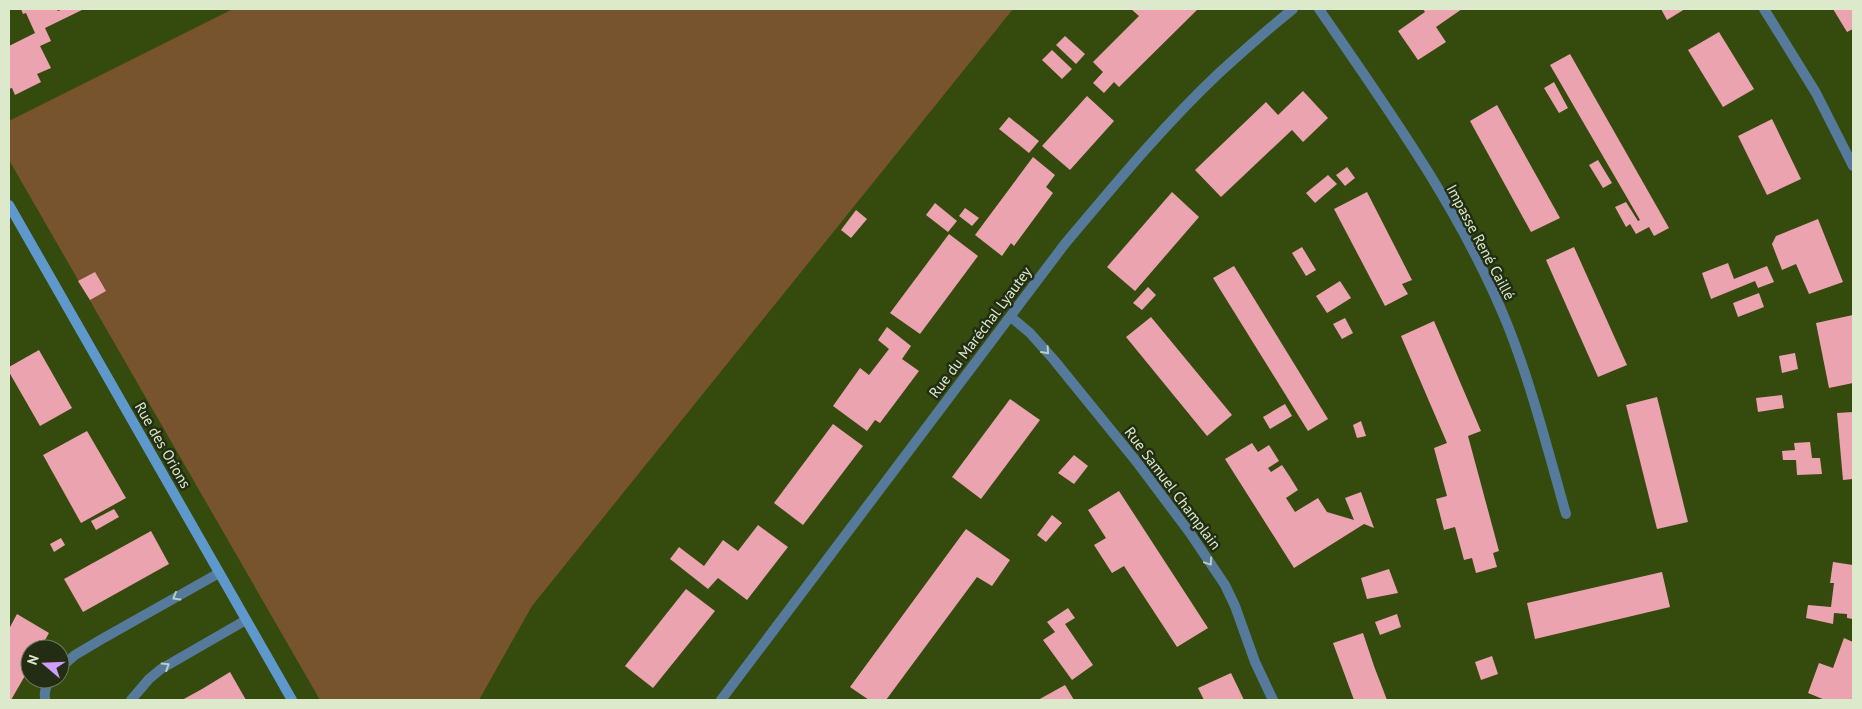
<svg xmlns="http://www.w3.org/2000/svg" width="1862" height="709" viewBox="0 0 1862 709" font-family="'PT Sans',sans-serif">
	<rect width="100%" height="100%" fill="#354a0d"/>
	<polygon fill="#77542d" points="233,9 1013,9 532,606 479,700 320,700 9,160 9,121"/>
	<g fill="#eca3b0">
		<polygon points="21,9 56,9 58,11 63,9 84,9 45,28 51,41 40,46 51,68 37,74 41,82 15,95 12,88 9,89 9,46 35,33 26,13 23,14"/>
		<polygon points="1131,9 1198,9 1119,87 1114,82 1104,93 1093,83 1103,72 1093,62 1139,16"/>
		<polygon points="1423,9 1462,9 1436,27 1446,42 1418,60 1398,31 1425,12"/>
		<polygon points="1661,9 1685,9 1667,20"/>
		<polygon points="1833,9 1853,9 1853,29 1847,32"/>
		<polygon points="1719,32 1754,89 1723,107 1688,50"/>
		<polygon points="1065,36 1085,54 1076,64 1056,45"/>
		<polygon points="1052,50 1072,69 1062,79 1042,60"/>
		<polygon points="1570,54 1669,228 1654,236 1649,227 1636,234 1630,224 1626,227 1615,207 1626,202 1638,221 1640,220 1550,65"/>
		<polygon points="1554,82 1568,108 1559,113 1544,88"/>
		<polygon points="1303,91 1328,118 1303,142 1292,130 1221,197 1195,170 1266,102 1278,115"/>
		<polygon points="1087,96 1114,121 1070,170 1042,146"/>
		<polygon points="1497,105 1560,218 1531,232 1470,121"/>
		<polygon points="1009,117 1039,141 1029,153 999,129"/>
		<polygon points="1772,119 1801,179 1767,195 1738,136"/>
		<polygon points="1033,157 1055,175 1046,187 1053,193 1014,246 1011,243 1002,256 975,235"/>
		<polygon points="1598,160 1612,183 1603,188 1589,165"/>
		<polygon points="1347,167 1355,178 1345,186 1336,175"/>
		<polygon points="1328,175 1337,184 1315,203 1306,193"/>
		<polygon points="1172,192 1199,217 1135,291 1107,267"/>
		<polygon points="1367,192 1412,280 1402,284 1408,294 1385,306 1334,209"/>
		<polygon points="935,203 957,221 948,232 926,215"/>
		<polygon points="965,208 979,218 972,226 959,216"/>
		<polygon points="856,210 867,219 851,238 841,230"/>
		<polygon points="1818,219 1843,282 1809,294 1796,264 1782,270 1772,244 1776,236"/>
		<polygon points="949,234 978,256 920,334 890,313"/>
		<polygon points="1302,247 1316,270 1306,276 1292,253"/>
		<polygon points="1574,247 1627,365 1598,377 1546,260"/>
		<polygon points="1728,263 1734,279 1767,266 1774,282 1758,288 1755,281 1711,299 1702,273"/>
		<polygon points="1234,266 1328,419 1308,431 1213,278"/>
		<polygon points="95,272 106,291 90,300 78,281"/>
		<polygon points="1340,281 1351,298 1327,313 1316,296"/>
		<polygon points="1148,287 1156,295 1142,310 1133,303"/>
		<polygon points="1759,293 1764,307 1738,317 1733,303"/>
		<polygon points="1853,315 1853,383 1829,388 1816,323"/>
		<polygon points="1151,317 1232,415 1207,436 1126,337"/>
		<polygon points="1345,318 1353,333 1342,339 1333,324"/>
		<polygon points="1434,321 1481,431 1468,436 1499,551 1493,553 1497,567 1476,573 1472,558 1464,560 1455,527 1444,530 1436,499 1447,496 1434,448 1447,443 1401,336"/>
		<polygon points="887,327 911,346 902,359 919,371 880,423 875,420 867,431 833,406 860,368 869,375 889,349 878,340"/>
		<polygon points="39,350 72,408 40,426 9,372 9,367"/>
		<polygon points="1795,353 1798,369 1782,373 1779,356"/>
		<polygon points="1782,395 1784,408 1758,412 1756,398"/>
		<polygon points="1657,397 1688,522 1657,529 1626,405"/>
		<polygon points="1010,399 1040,420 981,499 952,477"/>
		<polygon points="1285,404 1292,416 1270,429 1263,417"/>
		<polygon points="1853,412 1853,479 1843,480 1837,413"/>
		<polygon points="1361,421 1366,436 1357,438 1353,425"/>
		<polygon points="833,424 863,446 803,525 774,503"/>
		<polygon points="87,431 126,498 81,523 43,455"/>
		<polygon points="1810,442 1812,458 1820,458 1822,474 1797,475 1796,460 1783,460 1782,451 1795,450 1794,443"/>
		<polygon points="1252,443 1258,452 1269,445 1279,461 1268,468 1271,472 1282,465 1290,477 1298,490 1286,498 1295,512 1318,498 1327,512 1354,520 1345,498 1361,492 1374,528 1364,524 1294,568 1225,459"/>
		<polygon points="1074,455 1088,466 1074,484 1058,473"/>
		<polygon points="1119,491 1208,628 1177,647 1124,566 1112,573 1094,545 1106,538 1088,510"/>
		<polygon points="114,509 119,517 96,530 91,521"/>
		<polygon points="1052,515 1062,523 1046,542 1037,535"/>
		<polygon points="758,525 788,547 747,600 718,578 708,589 670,559 679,547 704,566 723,540 738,551"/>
		<polygon points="966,529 1010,560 992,586 977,577 886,700 869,700 850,687"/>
		<polygon points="151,531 169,564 83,612 64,579"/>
		<polygon points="61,538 65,545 54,552 50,544"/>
		<polygon points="1833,562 1853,565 1853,619 1847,618 1847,614 1834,613 1833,624 1806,618 1808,605 1831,607 1834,583 1830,583"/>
		<polygon points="1389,569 1398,593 1367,599 1361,578"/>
		<polygon points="1662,572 1670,607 1535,639 1527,603"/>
		<polygon points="686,589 715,611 653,688 625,666"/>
		<polygon points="1068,608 1075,618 1065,624 1093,665 1072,680 1043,640 1055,632 1047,622"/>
		<polygon points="17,614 49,633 40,649 30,649 30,667 11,700 9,700 9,629"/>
		<polygon points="1397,614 1401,627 1380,635 1375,622"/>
		<polygon points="1363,633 1374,666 1387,700 1354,700 1333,643"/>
		<polygon points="1844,638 1853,642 1853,700 1825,700 1808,693 1819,663 1833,668"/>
		<polygon points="1492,656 1498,674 1481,680 1475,662"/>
		<polygon points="230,672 246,700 182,700 202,689"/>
		<polygon points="1231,673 1244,700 1204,700 1198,688"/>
		<polygon points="1065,685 1074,700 1038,700"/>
	</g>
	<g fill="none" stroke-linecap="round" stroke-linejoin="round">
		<g stroke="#567a9b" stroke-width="10">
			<path d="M1319,9C1388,109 1462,212 1508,326C1532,387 1548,451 1566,514"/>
			<polyline points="1764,9 1816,93 1853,166"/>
			<polyline points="1011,317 1030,333 1054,360 1136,461 1190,533 1225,585 1235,606 1255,662 1273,700"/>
			<polyline points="60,668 75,655 102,639 219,573"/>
			<path d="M45,700C44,693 46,685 50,679"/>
			<polyline points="131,700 149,679 161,669 246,620"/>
			<path d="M721,700L1064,245C1113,187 1162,127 1218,74C1242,52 1267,30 1293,9"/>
		</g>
		<polyline stroke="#5e98cc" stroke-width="10" points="9,205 292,700"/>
	</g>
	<defs><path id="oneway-chevron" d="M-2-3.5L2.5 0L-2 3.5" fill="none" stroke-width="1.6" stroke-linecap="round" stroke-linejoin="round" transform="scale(1.25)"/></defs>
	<g stroke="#bacebf">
		<use href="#oneway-chevron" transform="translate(1046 351) rotate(48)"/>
		<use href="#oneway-chevron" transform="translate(1209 562) rotate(56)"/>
		<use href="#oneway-chevron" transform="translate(176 597) rotate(150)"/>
		<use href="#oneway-chevron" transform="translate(166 666) rotate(-32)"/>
	</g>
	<g text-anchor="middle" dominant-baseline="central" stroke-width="5" stroke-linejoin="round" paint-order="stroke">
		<g font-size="15" fill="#dceacb" stroke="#232d14">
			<text transform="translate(1481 242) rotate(62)">Impasse René Caillé</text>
			<text transform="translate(980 332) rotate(-53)">Rue du Maréchal Lyautey</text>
			<text transform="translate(163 445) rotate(60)">Rue des Orions</text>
			<text transform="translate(1173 488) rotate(53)">Rue Samuel Champlain</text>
		</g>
	</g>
	<rect width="1862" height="709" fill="none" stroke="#dceacb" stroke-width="20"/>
	<g transform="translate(45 664) rotate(289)"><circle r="24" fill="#232d14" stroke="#6d795d"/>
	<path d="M0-4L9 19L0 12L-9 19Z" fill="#d09dff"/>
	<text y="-8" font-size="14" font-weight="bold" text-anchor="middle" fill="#dceacb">N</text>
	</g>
</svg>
